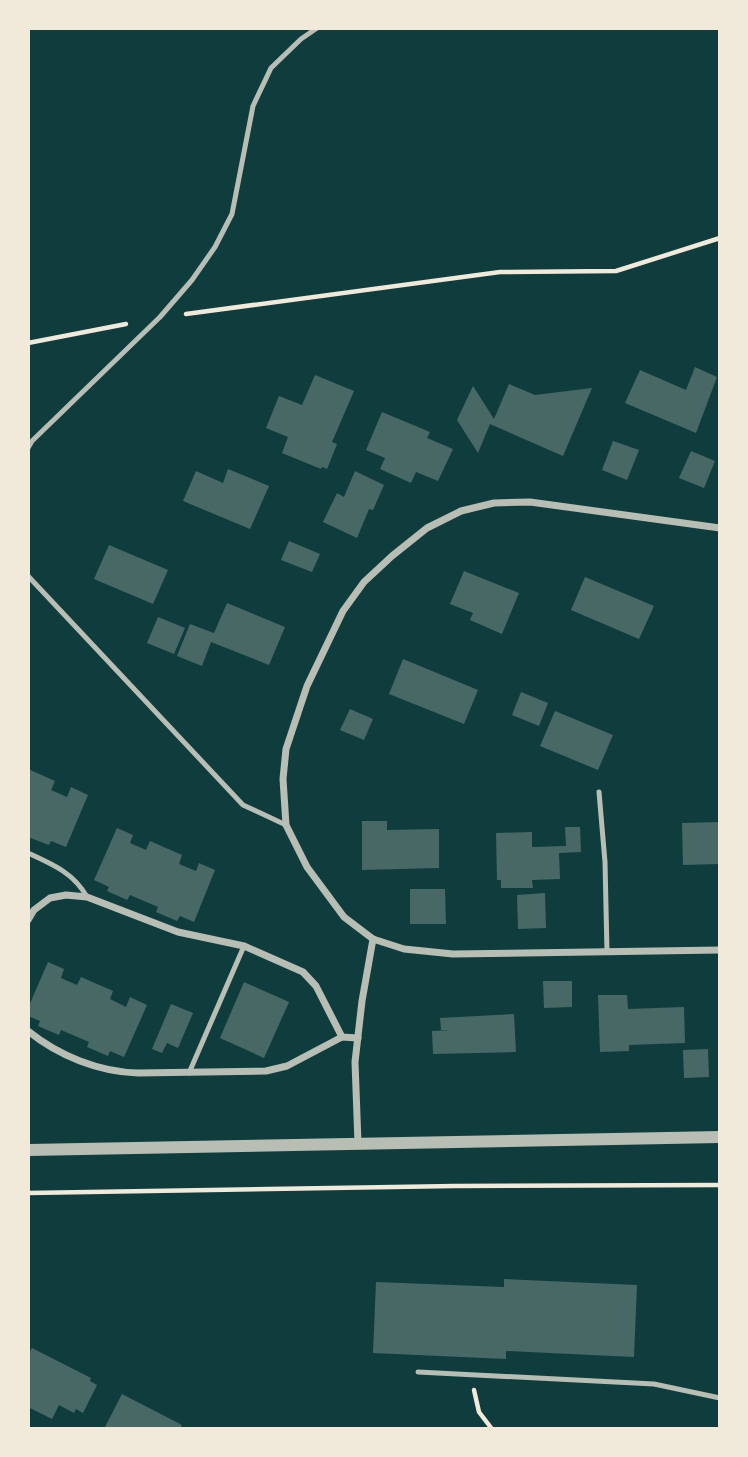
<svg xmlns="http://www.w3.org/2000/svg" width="748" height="1457" viewBox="0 0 748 1457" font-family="Poppins,sans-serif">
	<rect width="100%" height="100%" fill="#0f3d3e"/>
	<g fill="#486865">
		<polygon points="695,367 717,377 696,433 625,403 640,370 686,390"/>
		<polygon points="315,375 354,391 332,442 337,444 327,469 322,467 321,469 282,453 288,437 266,428 279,396 302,405"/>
		<polygon points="509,384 535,395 592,388 563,456 490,424 478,453 457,420 473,386 494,419"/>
		<polygon points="382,412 430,432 427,438 453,449 438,481 416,472 411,483 380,469 385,458 366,450"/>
		<polygon points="613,441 639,450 627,480 602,470"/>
		<polygon points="691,451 715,461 704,488 679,478"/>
		<polygon points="228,469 269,486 250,529 183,501 196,471 223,483"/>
		<polygon points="355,471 384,485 373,510 369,509 357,538 323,522 337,493 344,497"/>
		<polygon points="289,541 320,554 312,572 281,560"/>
		<polygon points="109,545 168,570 153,604 94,579"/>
		<polygon points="464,571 519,593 502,634 470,620 473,613 450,604"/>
		<polygon points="585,577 654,606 639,639 571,610"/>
		<polygon points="227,603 285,627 269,665 211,642 202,666 177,656 190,624 214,633"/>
		<polygon points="158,617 185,628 174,654 147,643"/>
		<polygon points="403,659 478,690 464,724 389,694"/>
		<polygon points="521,692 548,703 539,726 512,715"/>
		<polygon points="350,709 373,719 364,740 340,730"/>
		<polygon points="555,711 613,735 598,770 540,746"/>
		<polygon points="28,769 55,781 51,790 67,797 71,787 88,795 66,847 51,841 49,845 28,837 30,832 28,831"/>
		<polygon points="362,821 387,821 387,830 439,829 439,868 362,870"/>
		<polygon points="720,822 720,864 683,865 682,823"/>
		<polygon points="565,827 580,827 581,852 559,853 560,879 532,880 533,888 501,888 501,880 497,880 496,833 532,832 532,847 566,846"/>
		<polygon points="117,828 133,835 130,843 146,850 150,841 182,855 179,864 196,871 199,863 215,870 194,922 180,916 177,921 156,912 158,907 130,895 127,900 107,891 109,887 94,880"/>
		<polygon points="410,889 445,889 446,924 410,924"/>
		<polygon points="545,893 546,928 518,929 517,895"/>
		<polygon points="48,962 64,969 61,978 77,985 81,977 113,991 110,999 126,1007 130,997 147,1005 124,1057 110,1051 108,1056 87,1047 89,1042 61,1030 59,1035 38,1026 40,1021 28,1016 28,1008"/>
		<polygon points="543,981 572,981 572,1007 544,1008"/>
		<polygon points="244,982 289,1002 264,1058 220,1038"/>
		<polygon points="598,995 627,995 628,1009 684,1007 685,1043 629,1045 629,1051 600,1052"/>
		<polygon points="171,1004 193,1013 178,1048 167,1043 162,1053 152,1049"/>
		<polygon points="514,1014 516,1052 433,1054 432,1031 451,1030 441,1030 440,1018"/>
		<polygon points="708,1049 709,1077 684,1078 683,1050"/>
		<polygon points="504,1279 637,1285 634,1357 506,1351 506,1359 373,1353 376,1282 504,1287"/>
		<polygon points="32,1348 91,1378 90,1381 97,1385 83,1413 76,1409 74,1413 59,1405 52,1419 28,1407 28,1355"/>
		<polygon points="122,1394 182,1425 180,1429 104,1429"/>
	</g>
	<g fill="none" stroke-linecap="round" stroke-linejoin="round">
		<g stroke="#f1e9da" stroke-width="4.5">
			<polyline points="186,314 500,272 616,271 720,238"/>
			<polyline points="28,343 126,324"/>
			<polyline points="28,1193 455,1186 720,1185"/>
			<polyline points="474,1390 479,1412 492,1429"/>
		</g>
		<g stroke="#b8beb3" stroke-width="5">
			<polyline points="28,448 32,441 160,317 192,280 215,247 232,214 253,106 271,68 301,39 317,28"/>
			<polyline points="28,576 243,805 286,825"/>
			<polyline points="599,792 605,862 607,952"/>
			<path d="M28,853C52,864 74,873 87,897"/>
			<polyline points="189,1073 244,946"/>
			<polyline points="418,1372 654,1384 720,1398"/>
		</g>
		<g stroke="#b8beb3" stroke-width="7">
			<polyline points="720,528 530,502 494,503 461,511 427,528 392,556 364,582 343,611 307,686 286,749 283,779 286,825 307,867 344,917 373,939 404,949 453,954 720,950"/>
			<polyline points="28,920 34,910 50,898 66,895 87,897 178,932 244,946 303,972 316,986 342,1037 358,1038"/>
			<path d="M28,1031C59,1056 99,1072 138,1073L266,1071L287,1066L342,1037"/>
			<polyline points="358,1143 355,1062 362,1001 373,939"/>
		</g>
		<polyline stroke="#b8beb3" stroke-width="12" points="28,1150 720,1137"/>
	</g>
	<rect width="748" height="1457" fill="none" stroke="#f1e9da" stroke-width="60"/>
</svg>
